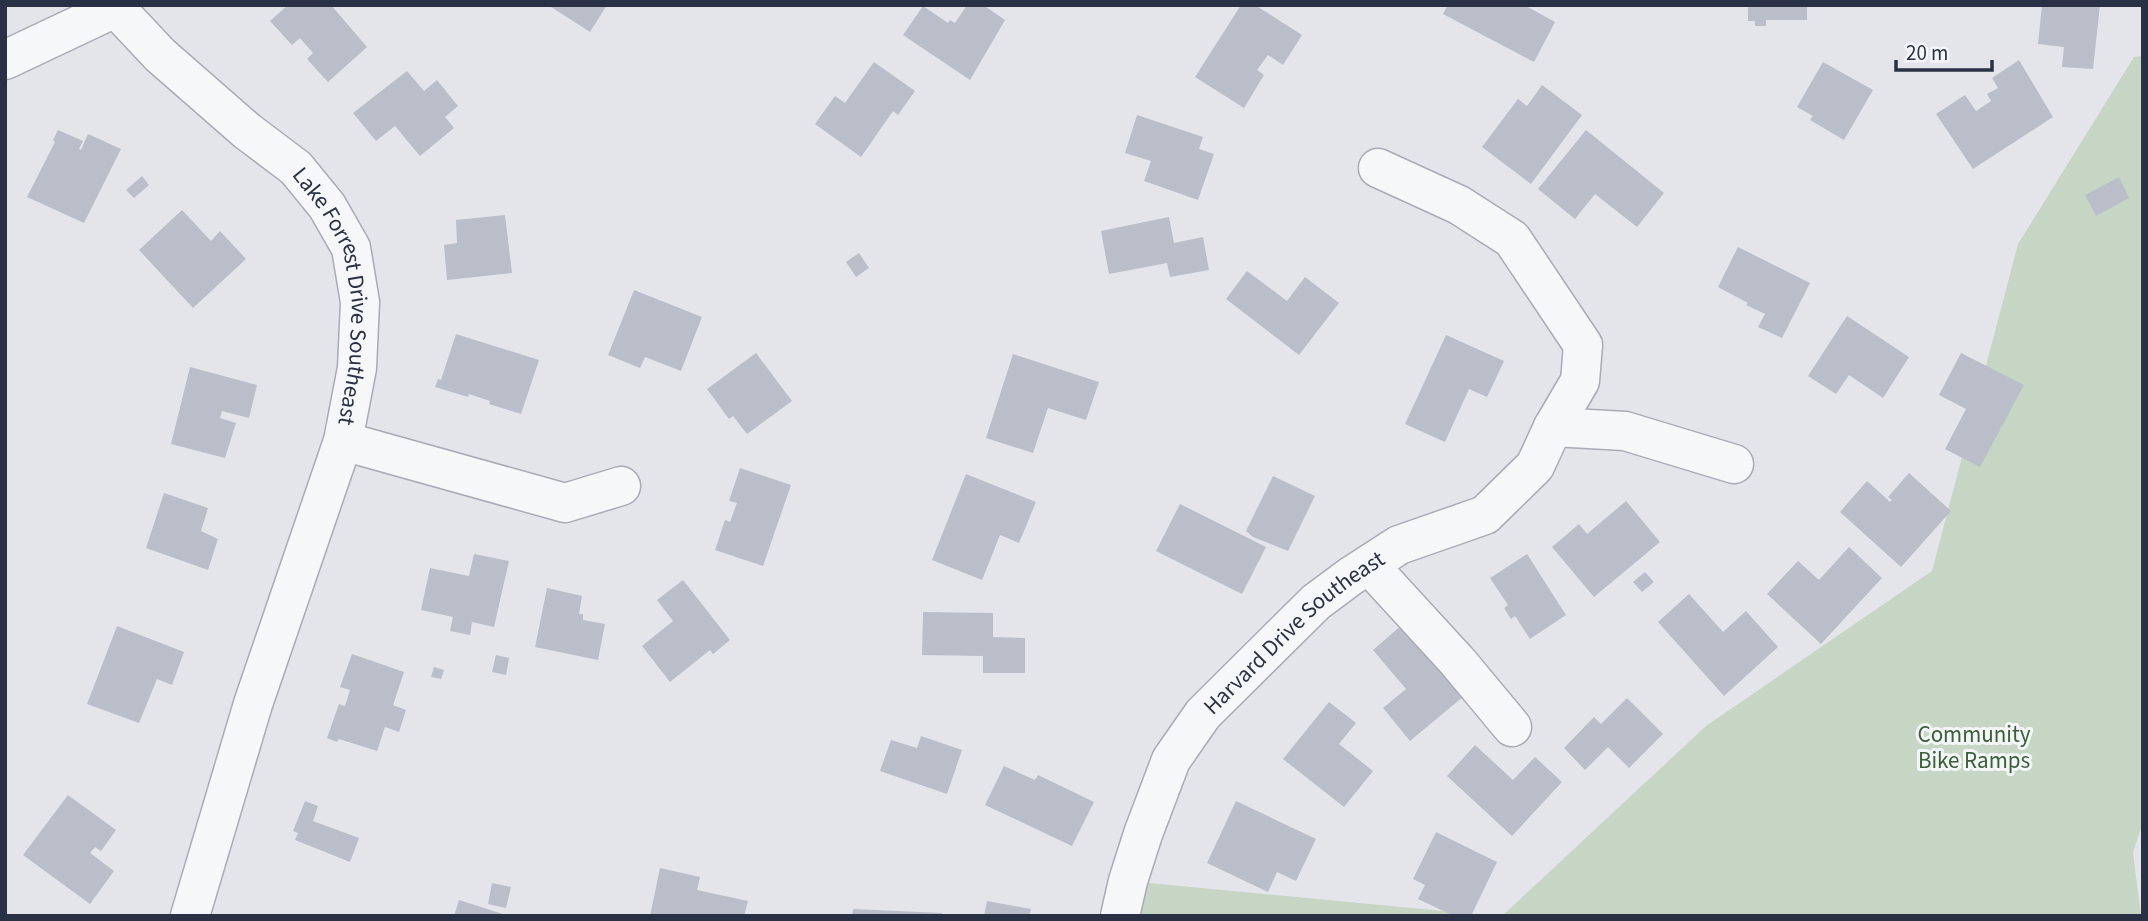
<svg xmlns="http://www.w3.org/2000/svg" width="2148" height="921" viewBox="0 0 2148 921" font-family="'Source Sans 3',sans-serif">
	<rect width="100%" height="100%" fill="#e3e5eb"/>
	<g fill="#c7d5c4">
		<polygon points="2143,56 2143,822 2133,853 2141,916 1502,916 1706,726 1932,571 2018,244 2134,57"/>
		<polygon points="1128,881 1496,916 1120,916"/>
	</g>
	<g fill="#babec9">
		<polygon points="288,5 331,5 367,47 328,82 307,59 313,53 300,38 292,45 270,21"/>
		<polygon points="548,5 607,5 590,32"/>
		<polygon points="967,5 983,5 1005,20 970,80 903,35 923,6 948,23 950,20 955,23"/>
		<polygon points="1241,5 1255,5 1302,35 1283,65 1268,55 1257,70 1264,75 1244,108 1195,77"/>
		<polygon points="1448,5 1524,5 1555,22 1534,62 1443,14"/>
		<polygon points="1748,5 1807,5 1807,20 1766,20 1766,26 1755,26 1755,21 1748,21"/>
		<polygon points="2042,5 2100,5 2093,69 2062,67 2064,47 2038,44"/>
		<polygon points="2019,60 2053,117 1973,169 1936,114 1965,95 1976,111 1991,101 1987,94 1998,88 1992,78"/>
		<polygon points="874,62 915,91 898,115 893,111 861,157 815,124 835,96 845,103"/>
		<polygon points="1823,62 1873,90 1844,140 1810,120 1813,116 1797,107"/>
		<polygon points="407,71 424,91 437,80 458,106 445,117 454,128 420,156 395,126 376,141 353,113"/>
		<polygon points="1542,85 1582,115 1531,184 1482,147 1518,99 1527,106"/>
		<polygon points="1137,115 1203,137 1199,149 1214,154 1198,200 1144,181 1151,161 1125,153"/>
		<polygon points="58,130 83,141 79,149 81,150 88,134 121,149 84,223 27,197 55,142 53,140"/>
		<polygon points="1586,130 1664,193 1637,227 1595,194 1575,219 1538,189"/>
		<polygon points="142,176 149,185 134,198 126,190"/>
		<polygon points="2119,177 2129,198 2096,216 2085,195"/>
		<polygon points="182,210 211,241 220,231 246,259 193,308 139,250"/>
		<polygon points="505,215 512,273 447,280 444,245 457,243 456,220"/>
		<polygon points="1169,217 1174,243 1203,237 1209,270 1170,277 1167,263 1109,274 1101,231"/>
		<polygon points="1738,247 1810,283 1782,338 1758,327 1765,314 1746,305 1748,303 1718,287"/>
		<polygon points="859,253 869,268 856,277 846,262"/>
		<polygon points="1247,271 1287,301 1305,277 1339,303 1299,355 1226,299"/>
		<polygon points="634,290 702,317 681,371 645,357 640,368 608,355"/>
		<polygon points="1847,316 1909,357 1883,398 1849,375 1836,394 1808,376"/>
		<polygon points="456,334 539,360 521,414 489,404 490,401 469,394 468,397 435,387 438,379 441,380"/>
		<polygon points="1446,335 1504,361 1487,397 1469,389 1445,442 1405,424"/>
		<polygon points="756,353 792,401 747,434 733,416 729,419 707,389"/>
		<polygon points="1961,353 2024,385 1980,467 1945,449 1966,409 1939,395"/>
		<polygon points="1013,354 1099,382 1086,420 1048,408 1033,453 986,438"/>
		<polygon points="190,367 257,385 249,418 222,411 220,418 236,423 225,458 171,444"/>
		<polygon points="740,468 791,485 763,566 715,550 725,520 730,522 737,503 729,501"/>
		<polygon points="1909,473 1951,511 1901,567 1840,512 1867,481 1890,502 1892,500 1888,497"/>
		<polygon points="966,474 1036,502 1019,543 1000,535 982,580 932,560"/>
		<polygon points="1273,476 1315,496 1288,551 1253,537 1246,531"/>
		<polygon points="164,493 208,508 201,531 218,539 208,570 146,548"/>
		<polygon points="1626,501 1660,542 1594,597 1552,547 1579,524 1587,534"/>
		<polygon points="1180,504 1266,547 1242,594 1156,551"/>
		<polygon points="1849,547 1882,578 1821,644 1767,594 1798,561 1819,580"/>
		<polygon points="474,554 509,561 494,627 472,622 470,635 450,631 453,617 421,610 430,568 469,576"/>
		<polygon points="1527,554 1566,615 1530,639 1515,616 1511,619 1504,608 1508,605 1490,578"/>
		<polygon points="1645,572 1654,582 1642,592 1633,582"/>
		<polygon points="683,580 730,640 713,654 710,650 670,682 642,646 673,621 657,600"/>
		<polygon points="547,588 582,596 579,614 583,614 583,620 605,624 598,660 535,647"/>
		<polygon points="1689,594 1723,632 1746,611 1778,647 1724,696 1658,622"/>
		<polygon points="923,612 993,613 993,637 1025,638 1025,673 983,673 983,656 922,655"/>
		<polygon points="1403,624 1464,696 1410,741 1383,708 1406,689 1373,650"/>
		<polygon points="117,626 184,652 172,685 157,679 139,723 87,704"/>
		<polygon points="352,654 404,672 393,705 406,710 399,732 385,727 377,751 339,739 337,742 327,738 339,704 345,706 350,690 340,687"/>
		<polygon points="496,655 509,658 506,675 492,672"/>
		<polygon points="434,667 444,670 441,679 431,677"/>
		<polygon points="1627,698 1663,734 1629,768 1608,747 1585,770 1564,748 1594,717 1601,724"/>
		<polygon points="1329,702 1356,723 1339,744 1373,771 1344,807 1283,759"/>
		<polygon points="921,736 962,750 947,794 880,771 891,740 917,748"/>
		<polygon points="1475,745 1513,780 1535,757 1562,782 1512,836 1447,776"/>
		<polygon points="1004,766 1035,780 1038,775 1094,802 1072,846 985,805"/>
		<polygon points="68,795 116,830 101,851 95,847 90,853 114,871 90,904 23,855"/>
		<polygon points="305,801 318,806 313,821 359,838 350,862 295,840 298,833 293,831"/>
		<polygon points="1236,801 1316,839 1296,881 1277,872 1268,892 1207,863"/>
		<polygon points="1436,832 1497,862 1471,916 1454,916 1418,899 1425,885 1413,879"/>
		<polygon points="660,868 700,877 697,890 748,901 744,916 650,916"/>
		<polygon points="492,883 511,887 506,908 488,904"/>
		<polygon points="459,900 506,915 506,916 454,916"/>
		<polygon points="987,901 1031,909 1029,916 984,916"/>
		<polygon points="853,909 942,913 941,916 852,916"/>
	</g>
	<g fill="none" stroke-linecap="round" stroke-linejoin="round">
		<defs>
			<g id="minor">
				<path id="s1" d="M113,5L160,55L247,131L296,168L327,206L351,248L360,302L357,368L343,441L253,704L190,916"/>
				<polyline points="5,60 115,8"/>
				<polyline points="1553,427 1625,431 1734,464"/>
				<polyline points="343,441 565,503 621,486"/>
				<polyline points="1369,565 1458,662 1512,727"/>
				<path id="s2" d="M1120,916L1128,881L1143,834L1171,760L1203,714L1316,602L1351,576L1399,545L1485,515L1535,466L1553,427L1580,381L1583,345L1512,239L1459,205L1378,168"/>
			</g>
		</defs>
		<use href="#minor" stroke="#a8abb6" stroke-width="41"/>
		<use href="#minor" stroke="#f6f7f9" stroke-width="38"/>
	</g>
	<g text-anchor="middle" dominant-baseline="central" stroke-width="6" stroke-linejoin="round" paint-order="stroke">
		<g font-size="23" fill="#2a3144" stroke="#f3f5f8">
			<text stroke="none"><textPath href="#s1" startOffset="385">Lake Forrest Drive Southeast</textPath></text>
			<text stroke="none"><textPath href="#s2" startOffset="343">Harvard Drive Southeast</textPath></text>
		</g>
		<g font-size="23" fill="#3b6037" stroke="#f3f5f8">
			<text x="1974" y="734">Community<tspan x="1974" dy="26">Bike Ramps</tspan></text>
		</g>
	</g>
	<rect width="2148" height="921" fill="none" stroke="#2a3144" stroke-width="14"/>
	<path d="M1896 60v10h96v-10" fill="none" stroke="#2a3144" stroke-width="3.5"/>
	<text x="1906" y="60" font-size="21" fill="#2a3144" stroke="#f3f5f8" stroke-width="5" paint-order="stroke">20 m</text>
</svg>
